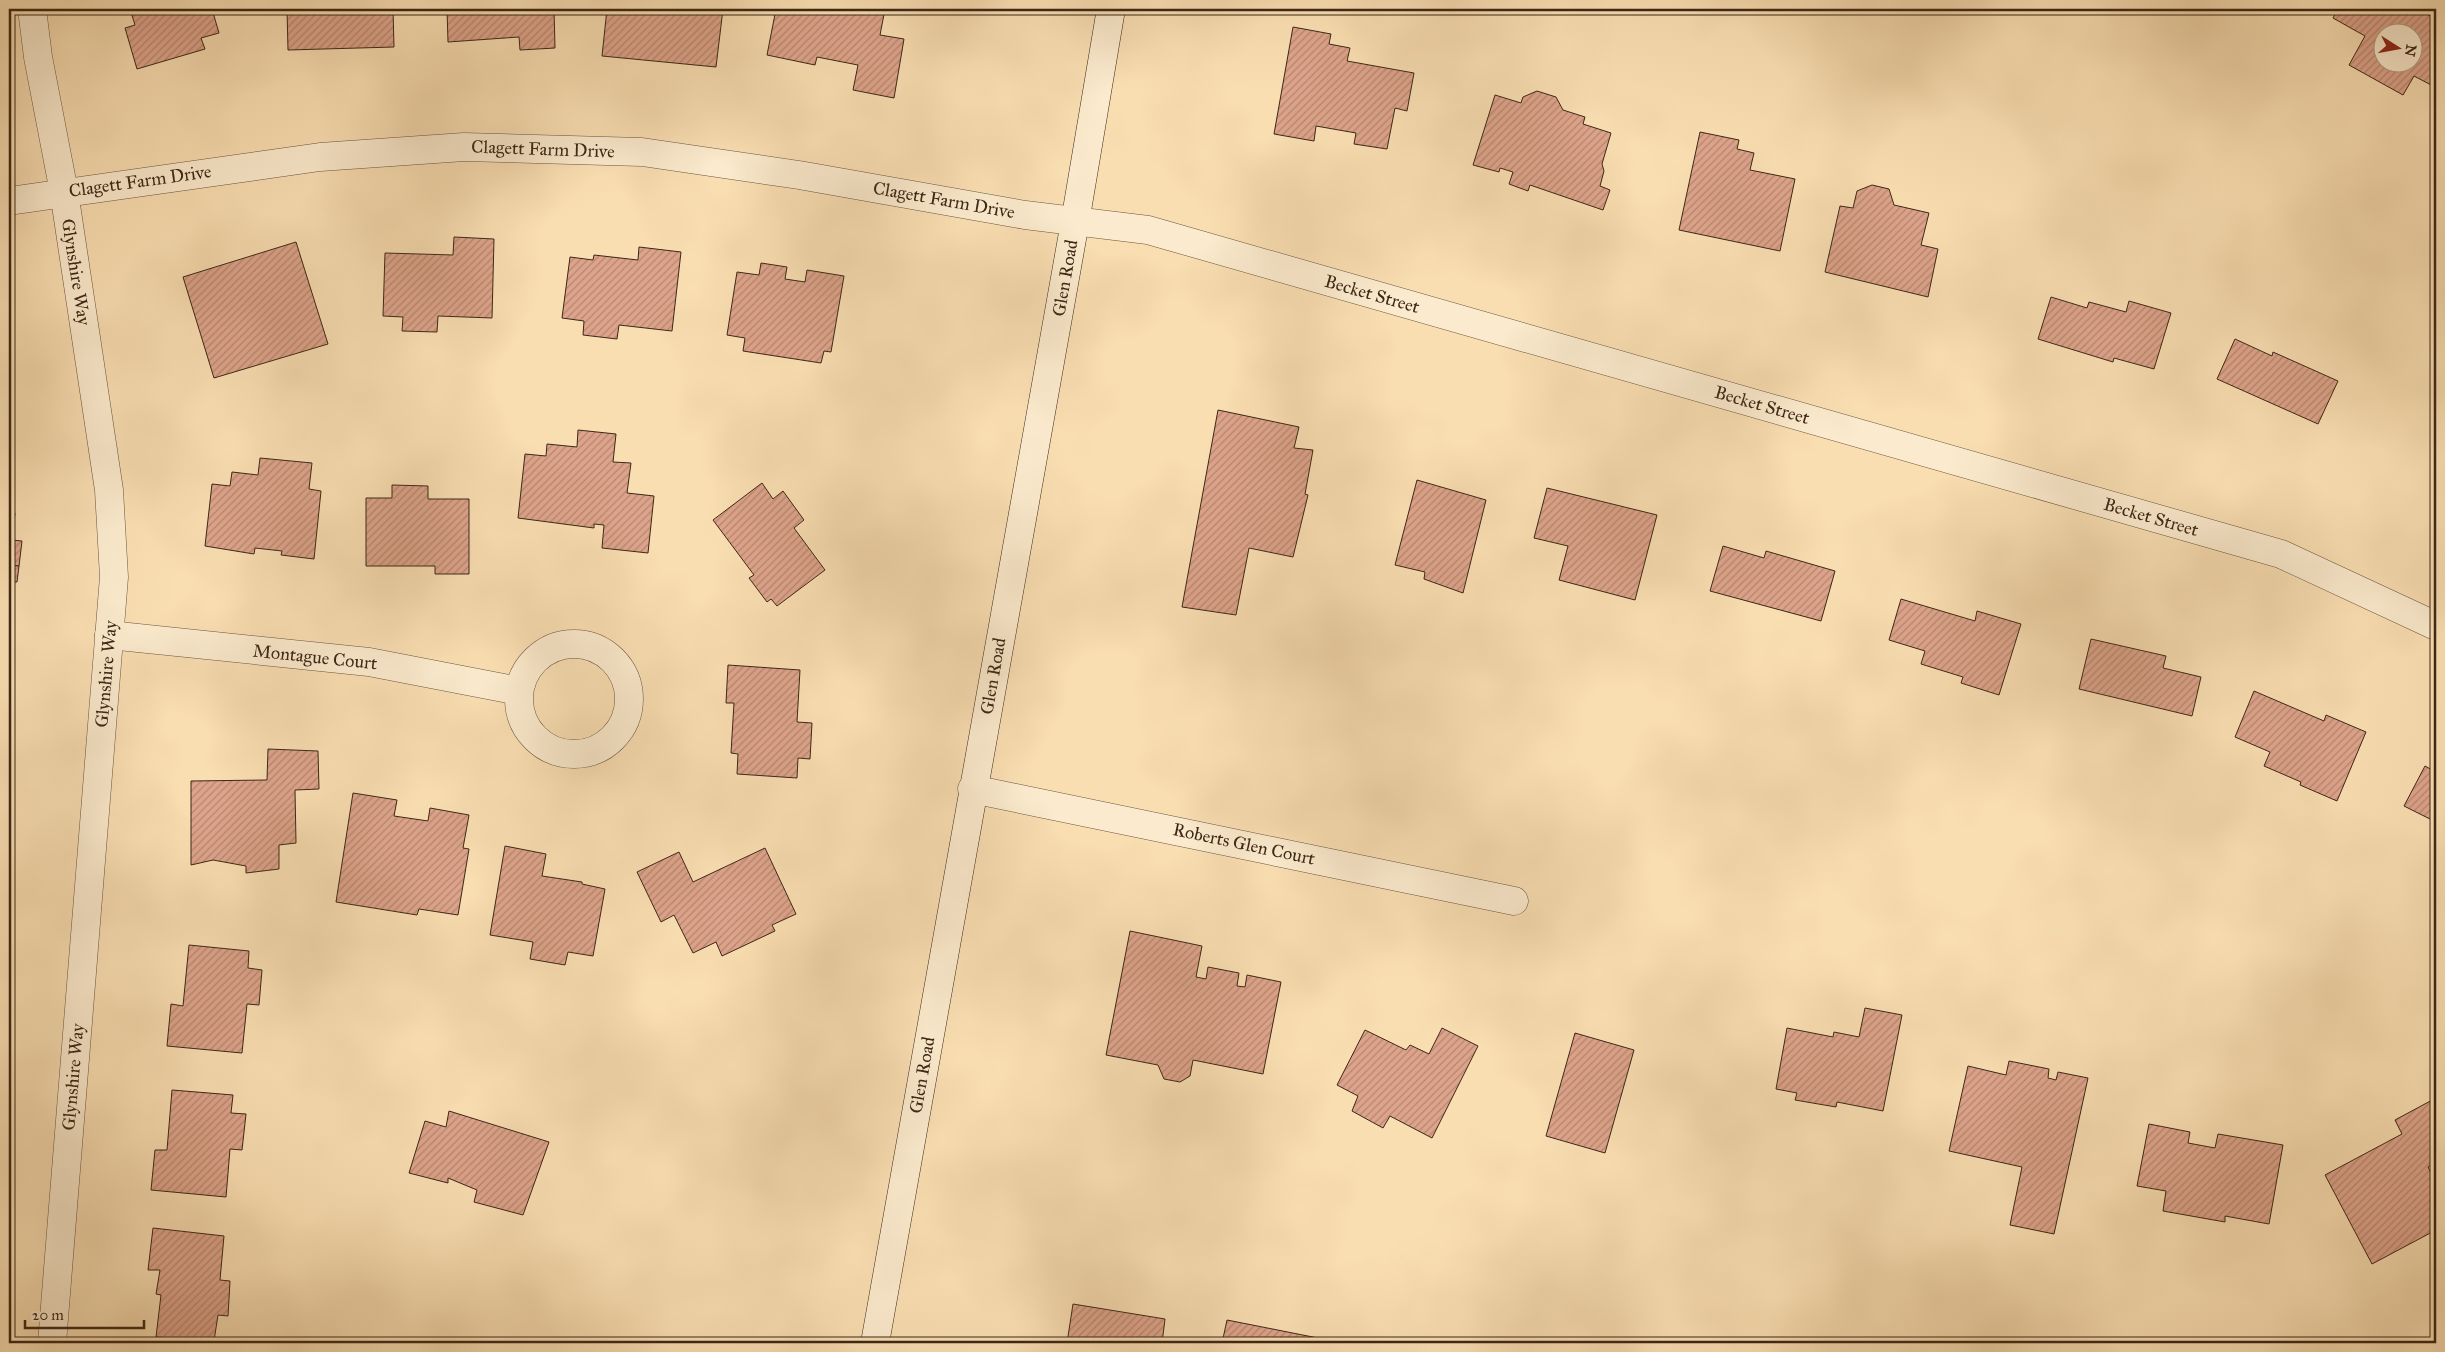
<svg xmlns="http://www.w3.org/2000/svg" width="2445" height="1352" viewBox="0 0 2445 1352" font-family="'IM FELL Great Primer',serif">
	<defs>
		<pattern id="building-hatch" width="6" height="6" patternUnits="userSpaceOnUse" patternTransform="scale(1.25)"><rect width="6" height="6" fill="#dea48b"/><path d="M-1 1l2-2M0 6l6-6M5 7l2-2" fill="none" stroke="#b58671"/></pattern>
	</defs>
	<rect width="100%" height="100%" fill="#f9deb2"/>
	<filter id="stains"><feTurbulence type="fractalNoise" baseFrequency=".004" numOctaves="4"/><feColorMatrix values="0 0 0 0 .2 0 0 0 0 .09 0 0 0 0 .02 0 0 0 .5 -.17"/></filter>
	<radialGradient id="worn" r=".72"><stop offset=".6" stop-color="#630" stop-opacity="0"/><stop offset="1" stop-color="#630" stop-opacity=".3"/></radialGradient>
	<g fill="url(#building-hatch)" stroke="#3c2716" fill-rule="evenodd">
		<polygon points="130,9 212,9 219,33 201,38 205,49 137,69 125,28 135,25"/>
		<polygon points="287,9 393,9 394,47 288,50"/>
		<polygon points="447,9 554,9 555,48 520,50 519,37 448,42"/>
		<polygon points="607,9 723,9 716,67 602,56"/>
		<polygon points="776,9 885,9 880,35 904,39 894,98 853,90 858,65 817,57 815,65 767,55"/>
		<path d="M2338,9H2418L2436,19L2435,87L2414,76L2403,95L2349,65L2365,36L2333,18ZM2382,32H2412V62H2382Z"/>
		<polygon points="1293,27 1331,34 1329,44 1350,48 1347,61 1414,73 1407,111 1395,108 1387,149 1354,144 1356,133 1316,126 1314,141 1274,134"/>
		<polygon points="1537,91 1556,97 1563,110 1585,117 1583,124 1611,133 1602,164 1604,171 1600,186 1610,190 1603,210 1530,185 1528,191 1509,184 1513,172 1500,168 1499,172 1473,165 1495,95 1521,103 1523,97"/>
		<polygon points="1700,132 1739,140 1737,149 1754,153 1750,170 1795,179 1780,251 1679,230"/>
		<polygon points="1872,185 1889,189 1894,205 1929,213 1921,245 1938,249 1928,297 1825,272 1840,206 1853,208 1857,191"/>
		<polygon points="454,237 494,239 492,318 438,316 437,332 402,331 403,317 383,316 385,253 453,255"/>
		<polygon points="296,242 328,344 214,378 183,277"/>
		<polygon points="639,247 681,252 672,331 619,325 617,339 583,335 584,321 562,318 570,257 593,260 594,255 638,260"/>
		<polygon points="761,263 787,267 785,279 805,282 807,270 844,276 831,352 824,351 821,363 743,351 745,338 727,335 737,272 759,275"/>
		<polygon points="2051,297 2087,308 2089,302 2126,312 2129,301 2171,313 2154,369 2114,358 2113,362 2038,339"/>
		<polygon points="2235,339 2272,356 2273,352 2338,381 2318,424 2217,379"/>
		<polygon points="1218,410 1299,427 1294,448 1313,450 1305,494 1308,495 1293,557 1249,548 1236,615 1182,607"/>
		<polygon points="578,430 616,434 613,462 631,463 627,493 654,496 648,553 602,548 604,525 594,524 594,528 518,518 525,454 546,456 547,444 577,447"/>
		<polygon points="260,458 312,463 309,489 321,491 314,559 281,555 282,551 255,548 254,554 205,546 212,484 230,486 232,472 258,475"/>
		<polygon points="1417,480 1486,500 1463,593 1424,579 1425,572 1395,565"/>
		<polygon points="762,483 773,499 783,491 804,520 794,528 825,570 777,606 771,599 767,602 749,578 754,575 713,520"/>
		<polygon points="392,485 428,486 428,499 469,499 469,574 435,574 435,566 366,566 366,498 392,498"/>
		<polygon points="1547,488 1657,515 1635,600 1559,580 1568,546 1534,538"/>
		<polygon points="9,511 15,513 12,540 22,541 19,566 9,565"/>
		<polygon points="1723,546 1764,558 1766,551 1835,571 1821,621 1710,591"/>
		<polygon points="9,565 19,566 17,582 9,582"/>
		<polygon points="1901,599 1975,621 1977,611 2021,624 1999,695 1961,683 1963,677 1921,664 1925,651 1889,640"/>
		<polygon points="2091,639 2166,656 2163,668 2201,677 2192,716 2079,689"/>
		<polygon points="728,665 800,670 797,722 812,723 810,759 798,758 797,778 737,774 738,754 731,753 734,703 726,703"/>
		<polygon points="9,670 12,671 10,699 9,699"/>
		<polygon points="2254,691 2324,721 2326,715 2366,732 2337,801 2300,785 2301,782 2264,766 2270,752 2235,737"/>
		<polygon points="268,749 318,751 319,789 295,790 296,843 279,845 279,869 246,873 246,866 213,860 191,865 191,781 267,780"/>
		<polygon points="2425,766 2436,772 2436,822 2404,806"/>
		<polygon points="353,793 397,800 394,816 428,821 430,808 469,815 463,848 469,849 458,915 419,909 417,915 336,902"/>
		<polygon points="505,846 546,854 542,876 582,882 582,884 605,889 593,956 568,952 565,965 530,959 533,942 490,935"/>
		<polygon points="765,848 796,914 772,925 775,931 722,956 716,942 693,953 674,915 661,922 637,872 679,852 693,882"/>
		<polygon points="1130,931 1202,946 1196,977 1206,979 1208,967 1239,973 1237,986 1245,987 1247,975 1281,982 1263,1074 1193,1060 1190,1076 1180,1082 1164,1079 1158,1065 1106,1055"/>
		<polygon points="189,945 249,951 248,968 262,970 259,1005 247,1004 242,1053 167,1046 171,1004 183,1006"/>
		<polygon points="1865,1008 1902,1015 1883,1111 1837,1102 1836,1107 1795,1100 1797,1093 1776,1089 1787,1028 1833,1037 1834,1032 1859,1037"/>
		<polygon points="1442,1028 1478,1046 1432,1138 1390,1116 1383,1128 1352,1111 1358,1096 1337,1085 1365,1030 1406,1050 1410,1045 1429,1054"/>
		<polygon points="1575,1033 1634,1050 1605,1153 1546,1136"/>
		<polygon points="2009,1061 2049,1069 2048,1078 2056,1080 2058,1072 2088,1078 2054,1234 2010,1225 2022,1167 1949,1151 1968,1066 2006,1075"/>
		<polygon points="172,1090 233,1095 231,1113 246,1114 242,1150 230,1149 226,1197 151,1190 155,1150 167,1150"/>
		<polygon points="2436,1098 2436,1162 2428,1167 2436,1182 2436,1230 2372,1264 2325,1175 2402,1134 2395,1120"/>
		<polygon points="449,1111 549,1142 523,1215 474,1202 477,1190 448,1178 448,1183 409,1173 425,1121 446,1127"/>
		<polygon points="2149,1124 2190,1132 2188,1143 2215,1148 2218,1134 2283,1145 2269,1224 2225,1216 2225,1222 2163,1211 2166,1191 2137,1186"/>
		<polygon points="153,1228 224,1236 220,1280 230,1281 228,1316 218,1315 214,1341 156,1337 161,1295 156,1294 160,1270 148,1270"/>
		<polygon points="1073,1304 1165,1319 1162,1343 1067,1343"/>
		<polygon points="1227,1320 1343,1343 1222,1343"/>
	</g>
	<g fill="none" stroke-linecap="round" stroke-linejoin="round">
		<defs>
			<g id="minor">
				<polyline points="32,9 38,57 64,192 109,490 114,577 52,1343"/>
				<polyline points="9,201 320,157 464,147 642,152 799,175 1025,215 1148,230 2281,554 2436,626"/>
				<polyline points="109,635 369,662 519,691"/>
				<circle cx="574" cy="699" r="55"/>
				<polyline points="972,789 1514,901"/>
			</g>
			<polyline id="secondary" points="875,1343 1075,222 1111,9"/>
		</defs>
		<use href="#minor" stroke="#6b553d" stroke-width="29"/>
		<use href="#secondary" stroke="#3c2716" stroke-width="29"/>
		<use href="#minor" stroke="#fbeacd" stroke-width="28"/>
		<use href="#secondary" stroke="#fbeacd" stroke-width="28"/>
	</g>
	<g text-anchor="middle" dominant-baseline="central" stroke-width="4.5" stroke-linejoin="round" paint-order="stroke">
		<g font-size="18" fill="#3c2716" stroke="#fbeacd">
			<text transform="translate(543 149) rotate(2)">Clagett Farm Drive</text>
			<text transform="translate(140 181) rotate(-8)">Clagett Farm Drive</text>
			<text transform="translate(944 200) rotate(10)">Clagett Farm Drive</text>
			<text transform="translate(76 272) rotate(81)">Glynshire Way</text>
			<text transform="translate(1065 278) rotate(-80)">Glen Road</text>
			<text transform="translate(1372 294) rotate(16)">Becket Street</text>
			<text transform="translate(1762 405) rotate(16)">Becket Street</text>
			<text transform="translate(2151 517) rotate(16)">Becket Street</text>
			<text transform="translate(315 657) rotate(6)">Montague Court</text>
			<text transform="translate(106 674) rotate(-85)">Glynshire Way</text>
			<text transform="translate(993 676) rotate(-80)">Glen Road</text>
			<text transform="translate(1244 844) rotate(12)">Roberts Glen Court</text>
			<text transform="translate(922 1075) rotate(-80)">Glen Road</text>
			<text transform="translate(73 1077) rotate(-85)">Glynshire Way</text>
		</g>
	</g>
	<rect width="2445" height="1352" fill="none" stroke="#f9deb2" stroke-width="30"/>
	<rect x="10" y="10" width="2425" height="1332" fill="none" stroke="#3c2716" stroke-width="2.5"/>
	<rect x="15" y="15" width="2415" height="1322" fill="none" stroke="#3c2716"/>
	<g transform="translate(2398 48) rotate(101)"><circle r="24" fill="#fbeacd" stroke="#af9c84"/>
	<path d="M0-4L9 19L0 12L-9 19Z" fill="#8f2418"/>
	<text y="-8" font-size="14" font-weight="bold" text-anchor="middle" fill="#3c2716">N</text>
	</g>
	<path d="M25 1320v8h119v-8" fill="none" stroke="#3c2716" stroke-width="2.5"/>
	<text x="32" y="1320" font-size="15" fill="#3c2716" stroke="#fbeacd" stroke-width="4" paint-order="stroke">20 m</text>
	<rect width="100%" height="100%" filter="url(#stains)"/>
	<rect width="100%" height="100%" fill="url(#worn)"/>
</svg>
